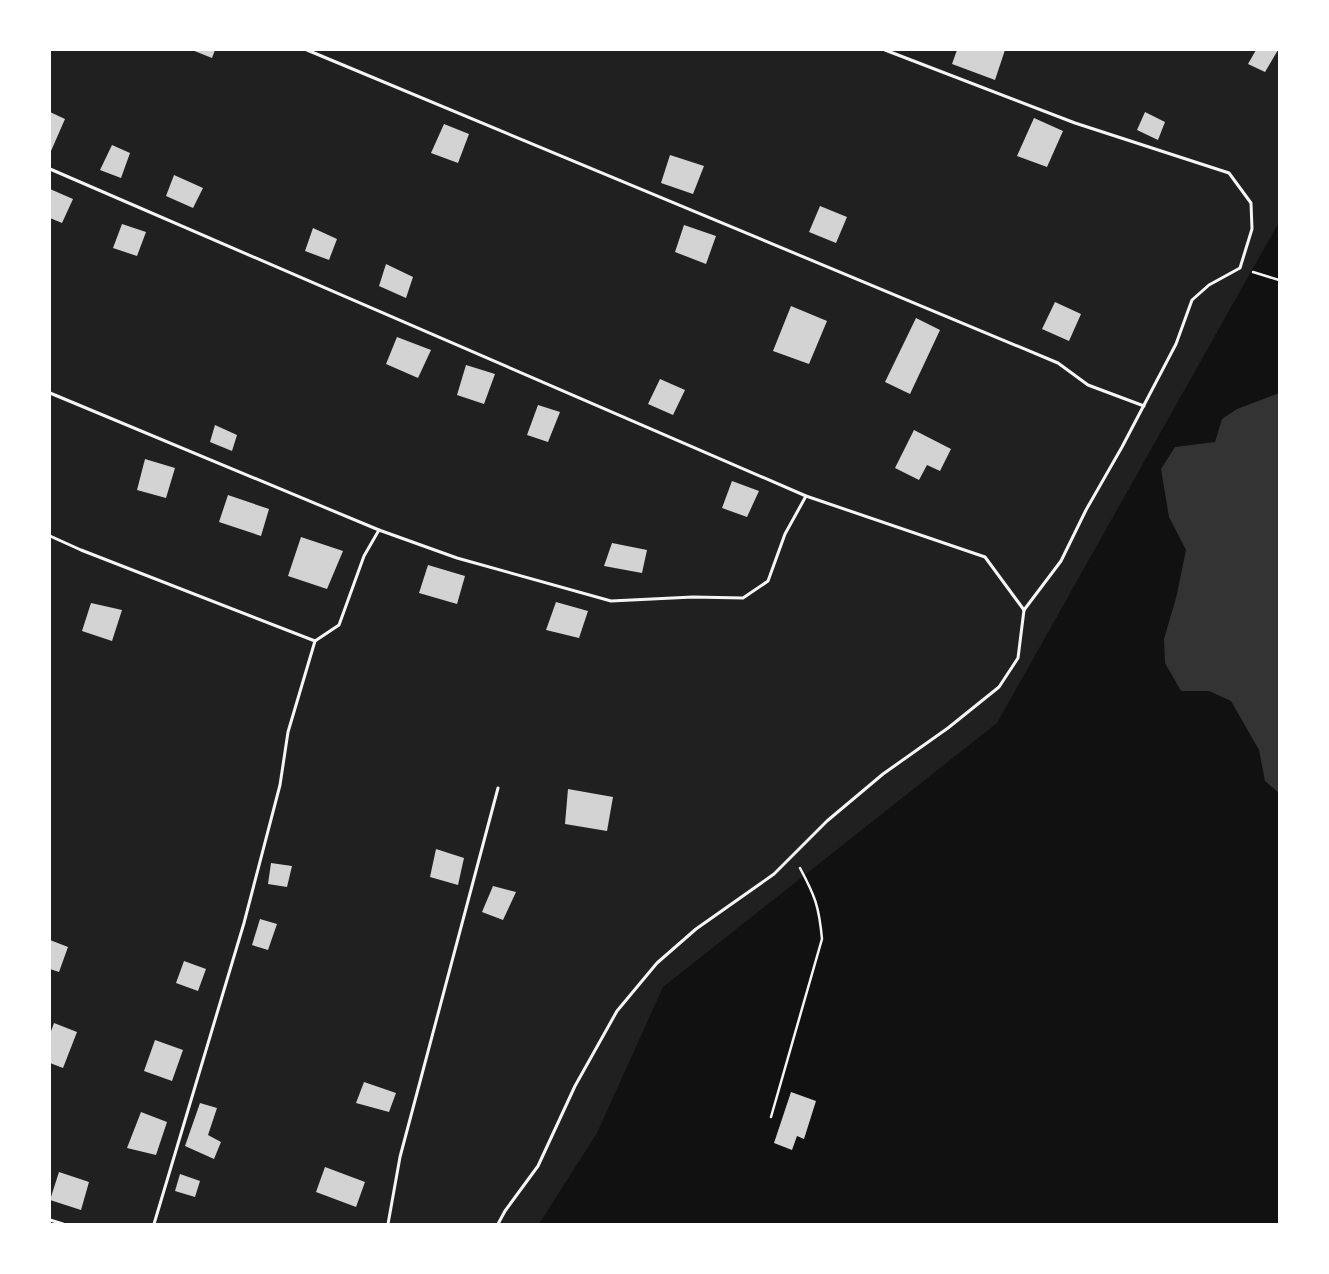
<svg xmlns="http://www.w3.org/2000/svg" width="1329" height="1274" viewBox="0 0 1329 1274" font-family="Commissioner,sans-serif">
	<rect width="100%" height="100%" fill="#111"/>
	<polygon fill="#202020" points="50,50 1279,50 1279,222 997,723 663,987 597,1133 539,1224 50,1224"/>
	<polygon fill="#333" points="1279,393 1279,793 1265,781 1259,750 1231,701 1209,691 1181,691 1165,663 1164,639 1176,598 1186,550 1169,517 1161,469 1175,447 1215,442 1222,419 1237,409"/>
	<g fill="#d3d3d3">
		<polygon points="192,50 215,50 212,58"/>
		<polygon points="957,50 1005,50 995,80 952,64"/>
		<polygon points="1256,50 1278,50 1265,72 1248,64"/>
		<polygon points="50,112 65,119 51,151 50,150"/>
		<polygon points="1145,112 1165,122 1158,140 1137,130"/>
		<polygon points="1034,118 1063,131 1047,167 1017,156"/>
		<polygon points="444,124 469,134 458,163 431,153"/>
		<polygon points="112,145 130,153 121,178 100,170"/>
		<polygon points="670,155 704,166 693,194 661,183"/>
		<polygon points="174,175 203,188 193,208 166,196"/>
		<polygon points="50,189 73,199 62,223 50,218"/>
		<polygon points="820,206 847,217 836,243 809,232"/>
		<polygon points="122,224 146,232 137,256 113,248"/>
		<polygon points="684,225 716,236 706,264 675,252"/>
		<polygon points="313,228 337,239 329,260 305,251"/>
		<polygon points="386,264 413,277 406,298 379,286"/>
		<polygon points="1055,302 1081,314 1069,341 1042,329"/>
		<polygon points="791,306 827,321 809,364 773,351"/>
		<polygon points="916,318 940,330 910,394 885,382"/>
		<polygon points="397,337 431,350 418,378 386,364"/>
		<polygon points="466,365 495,374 484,404 457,395"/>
		<polygon points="660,379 685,390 673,415 648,404"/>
		<polygon points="538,405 560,412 548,442 527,435"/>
		<polygon points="215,425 237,435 232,451 210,442"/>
		<polygon points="914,430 951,449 940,471 927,465 919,480 895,468"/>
		<polygon points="145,459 175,468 166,498 137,490"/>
		<polygon points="732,481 759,491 747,517 722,508"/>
		<polygon points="228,495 269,509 261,536 219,522"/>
		<polygon points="301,537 343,551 327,589 288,576"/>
		<polygon points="612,543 647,550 642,573 604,566"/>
		<polygon points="428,565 465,576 457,604 419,593"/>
		<polygon points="556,602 588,611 579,638 546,630"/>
		<polygon points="91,603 122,610 112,641 82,631"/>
		<polygon points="568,789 613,797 607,831 565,824"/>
		<polygon points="436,849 464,858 458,885 430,877"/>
		<polygon points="271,863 292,866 287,887 268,884"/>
		<polygon points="493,886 516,892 503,920 482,912"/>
		<polygon points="260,919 277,924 268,950 252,945"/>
		<polygon points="50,940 68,947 59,972 50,969"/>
		<polygon points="184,961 206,969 198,991 176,983"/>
		<polygon points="54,1023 77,1032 63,1068 50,1063 50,1034"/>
		<polygon points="155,1040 183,1050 172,1081 144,1071"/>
		<polygon points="364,1082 396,1093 389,1112 356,1103"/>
		<polygon points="791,1092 816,1101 804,1139 797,1136 792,1150 774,1143"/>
		<polygon points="200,1103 217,1108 208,1135 221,1142 214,1159 185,1146"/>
		<polygon points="141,1112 167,1122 156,1155 127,1148"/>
		<polygon points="325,1167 365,1182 356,1207 316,1192"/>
		<polygon points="59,1172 89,1182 81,1210 50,1200"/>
		<polygon points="180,1174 200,1181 195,1197 175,1191"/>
	</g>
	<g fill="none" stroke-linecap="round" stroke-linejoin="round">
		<g stroke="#f5f5f5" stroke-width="2.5">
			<polyline points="1253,272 1279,280"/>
			<path d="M771,1117L822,939C819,906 815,896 800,868"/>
		</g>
		<g stroke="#f5f5f5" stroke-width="3">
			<polyline points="307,50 1058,363 1088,385 1144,406"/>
			<polyline points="885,50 1075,123 1229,173 1251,203 1252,229 1240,268 1209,285 1192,300 1176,344 1122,447 1086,510 1061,561 1024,610"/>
			<polyline points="50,169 806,496 985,557 1024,610"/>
			<polyline points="50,393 379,530 457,558 611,601 693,597 743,598 768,581 785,534 806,496"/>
			<polyline points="50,536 81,550 315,641 339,625 364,556 379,530"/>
			<polyline points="50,1220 63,1224"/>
			<polyline points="154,1224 244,923 280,785 288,732 315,641"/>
			<polyline points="388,1224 400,1157 498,788"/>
			<polyline points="498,1224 505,1211 538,1166 575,1086 617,1011 657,963 696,929 774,874 827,821 883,774 948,728 999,687 1018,658 1024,610"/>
		</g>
	</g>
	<rect width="1329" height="1274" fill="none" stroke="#ffffff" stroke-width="102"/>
</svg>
